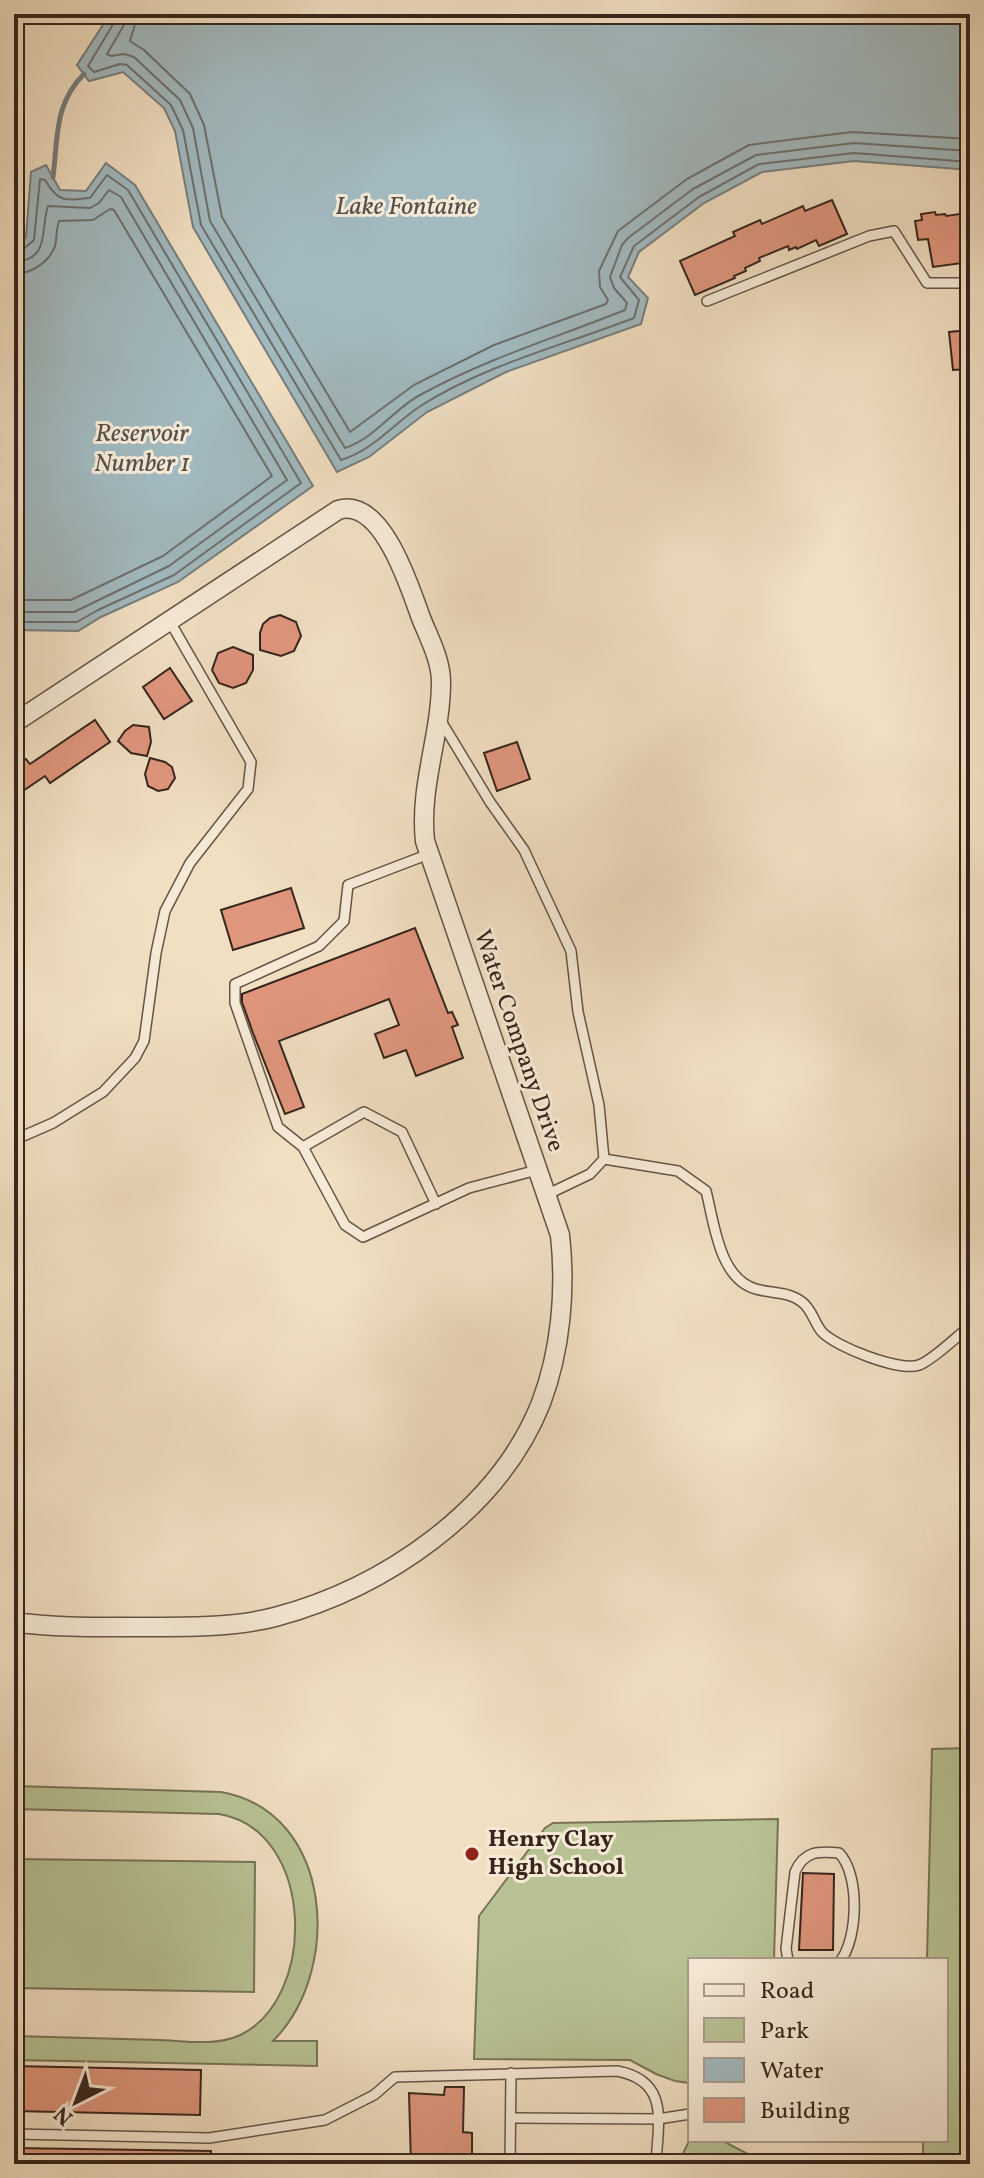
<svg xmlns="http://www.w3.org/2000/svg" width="984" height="2178" viewBox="0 0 984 2178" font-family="Vollkorn,serif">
	<rect width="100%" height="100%" fill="#f1dfc2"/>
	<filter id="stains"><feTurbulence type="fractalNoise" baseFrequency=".0025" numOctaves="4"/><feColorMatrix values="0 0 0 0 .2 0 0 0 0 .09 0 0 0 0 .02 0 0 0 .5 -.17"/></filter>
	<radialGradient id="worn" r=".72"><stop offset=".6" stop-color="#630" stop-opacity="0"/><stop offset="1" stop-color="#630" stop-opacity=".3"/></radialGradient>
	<g fill="#b8c294" stroke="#777458" stroke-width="2">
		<polygon points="970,1748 970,2164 923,2164 923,2140 946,2140 946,1960 927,1960 932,1749"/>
		<path d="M14,1786L221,1792C334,1812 343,1971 273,2041H317V2066L14,2060V2036C63,2037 111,2039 160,2040C185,2041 215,2046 238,2036C318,2001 316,1830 219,1814L14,1809Z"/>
		<polygon points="778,1819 774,1960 690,1960 690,2083 675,2081 656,2074 630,2060 474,2059 479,1916 545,1828 553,1823"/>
		<polygon points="14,1859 255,1862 254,1992 14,1988"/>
		<polygon points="690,2139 721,2140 767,2164 678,2164"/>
	</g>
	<g fill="#a1b9bf" stroke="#767e7e" stroke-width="2">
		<path d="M110,14C124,14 177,18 184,14H970V170L854,161L762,172L704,203L639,252L628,277L648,298L641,324L506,372L427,412L369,457L337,472L193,227L175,131L164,108L123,72L89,81L77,65Z"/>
		<polygon points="106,163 135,185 313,486 178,582 101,617 78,631 14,630 14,247 26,237 31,172 46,165 60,190 86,191"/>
	</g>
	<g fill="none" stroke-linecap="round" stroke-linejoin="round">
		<g stroke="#6c6f6e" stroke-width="2">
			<path d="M116,14L115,21L88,66L94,72L120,64L127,65L171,105L183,130L201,225L341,460C374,450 394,423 422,405C485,365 564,345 634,318L639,300L620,277L634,246L699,197L759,164L854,153L970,162"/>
			<path d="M126,14L124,25L107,54L111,56L124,54L134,57L180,100L193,128L210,221L345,448C375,438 394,409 420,395C488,358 555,338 625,310L627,303L614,288L610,277L622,245L628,238L693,189L756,155L854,143L970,151"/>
			<polyline points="138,14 130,41 144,50 190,94 204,125 222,217 350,432 414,385 494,345 606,304 608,300 600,287 599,271 618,231 687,179 749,145 852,132 970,139"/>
			<path d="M14,252L21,251L34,240L40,179L45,180C58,202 64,201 90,198L107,175L128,190L301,483L174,575L98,610L77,622H14"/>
			<path d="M14,262C51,260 40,229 48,206L90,208L99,203L109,190L121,197L287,480L169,566L74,612H14"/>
			<path d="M14,274C30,274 49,263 55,246C57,238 56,229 59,221L93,220L110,209L114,210L272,476L163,556L71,600H14"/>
		</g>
		<path stroke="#767e7e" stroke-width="5" d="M53,177C58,137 54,104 84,74"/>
	</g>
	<g fill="#e0967d" stroke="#36251c" stroke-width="2">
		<polygon points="832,200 847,234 819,246 816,240 797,249 796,247 789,250 788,246 759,258 760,261 745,268 746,271 734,276 735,278 695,295 680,261 735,236 733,232 760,220 762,224 803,206 805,211"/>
		<polygon points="935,212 936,215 945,214 946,216 967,213 970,217 970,262 933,267 928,239 918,240 915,221 922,220 921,214"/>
		<polygon points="970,330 970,369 953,370 949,332"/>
		<polygon points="280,615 296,622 301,636 294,651 281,656 260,650 260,633 263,624 270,618"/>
		<polygon points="233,647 253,655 253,670 246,683 233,688 219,683 212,670 218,653"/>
		<polygon points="170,668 192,701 164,719 143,687"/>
		<polygon points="95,720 110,742 50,783 45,776 14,797 14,767 26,759 30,764"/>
		<polygon points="133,725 149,727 151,742 147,756 131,753 118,741 125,731"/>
		<polygon points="517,742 530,779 497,791 484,753"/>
		<polygon points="150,758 165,762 172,767 175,778 168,789 158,791 148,786 145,774"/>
		<polygon points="291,888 304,928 233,950 221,910"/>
		<polygon points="415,928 448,1013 452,1012 458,1025 452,1027 463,1058 416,1076 406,1050 384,1058 375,1034 399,1025 389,999 279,1041 304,1107 285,1114 253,1033 242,1002 242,994"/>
		<polygon points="803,1873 834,1874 833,1950 799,1950"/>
		<polygon points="14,2066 201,2070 200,2115 14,2111"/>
		<polygon points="445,2087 464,2087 463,2132 472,2133 472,2164 411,2164 409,2093 444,2095"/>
		<polygon points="14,2148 211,2151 211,2164 14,2164"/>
	</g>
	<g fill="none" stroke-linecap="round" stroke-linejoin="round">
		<defs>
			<g id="lane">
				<polyline points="707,301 869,236 894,231 927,283 970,283"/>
				<polyline points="441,721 490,802 524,850 571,951 578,1012 599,1105 604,1159 590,1174 546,1195"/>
				<polyline points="429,854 348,885 344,921 319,946 235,984 235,1003 278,1127 303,1147 345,1225 363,1237 469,1188 537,1170"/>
				<polyline points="14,1140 53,1123 103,1092 135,1058 144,1041 156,953 165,911 190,863 248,789 251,762 169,620"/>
				<polyline points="303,1147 364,1112 402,1132 436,1204"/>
				<path d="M604,1159L678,1171L706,1191C714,1222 719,1279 756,1289C772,1294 788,1291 802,1302C812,1309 814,1323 822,1332C836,1347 900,1372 919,1365C931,1361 952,1341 963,1332L970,1330"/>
				<path d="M788,1960L786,1949L795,1872C804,1851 818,1851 839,1853C860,1874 858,1937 841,1960"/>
				<polyline points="511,2118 658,2119 690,2114"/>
				<path d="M14,2134L209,2138L325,2120L374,2095L395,2077L617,2071C670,2081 658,2122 656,2164"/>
				<polyline points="510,2164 511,2073"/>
			</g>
			<path id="street" d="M14,723L338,510C382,496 410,588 421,618C429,638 441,660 441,682C441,736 419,786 425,841L560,1235C566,1290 561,1350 541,1403C498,1511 384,1588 275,1617C232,1628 186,1627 142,1627C99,1627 56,1628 14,1622"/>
		</defs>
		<use href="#lane" stroke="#655446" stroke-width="12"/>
		<use href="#street" stroke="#655446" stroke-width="21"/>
		<use href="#lane" stroke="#f6ead7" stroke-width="9"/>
		<use href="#street" stroke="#f6ead7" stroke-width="18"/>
	</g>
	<circle fill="#8f2418" stroke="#f6ead7" stroke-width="3" cx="472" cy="1854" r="8"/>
	<g text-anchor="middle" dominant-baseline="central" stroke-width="6" stroke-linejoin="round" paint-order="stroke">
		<g font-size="24" fill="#36251c" stroke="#f6ead7">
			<text transform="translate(518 1041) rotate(71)">Water Company Drive</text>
		</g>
		<g font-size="24" font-weight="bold" fill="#36251c" stroke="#f6ead7" text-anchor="start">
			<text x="488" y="1840">Henry Clay<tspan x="488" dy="28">High School</tspan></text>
		</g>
		<g font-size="26" font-style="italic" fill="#56514d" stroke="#f6ead7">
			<text x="406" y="207">Lake Fontaine</text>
			<text x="142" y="434">Reservoir<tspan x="142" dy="30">Number 1</tspan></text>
		</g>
	</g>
	<rect width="984" height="2178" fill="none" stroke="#f1dfc2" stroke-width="48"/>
	<rect x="16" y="16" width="952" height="2146" fill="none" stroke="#36251c" stroke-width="4"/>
	<rect x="24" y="24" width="936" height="2130" fill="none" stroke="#36251c" stroke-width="2"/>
	<rect x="688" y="1958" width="260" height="184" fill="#f6ead7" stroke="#a99b8c" stroke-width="2"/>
	<rect x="704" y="1984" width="40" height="12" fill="#f6ead7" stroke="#a99b8c" stroke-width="2"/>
	<text x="760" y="1998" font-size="24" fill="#36251c">Road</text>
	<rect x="704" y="2018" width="40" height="24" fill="#b8c294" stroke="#a99b8c" stroke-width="2"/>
	<text x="760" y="2038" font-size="24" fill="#36251c">Park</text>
	<rect x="704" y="2058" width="40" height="24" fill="#a1b9bf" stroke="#a99b8c" stroke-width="2"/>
	<text x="760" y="2078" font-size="24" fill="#36251c">Water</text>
	<rect x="704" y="2098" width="40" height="24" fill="#e0967d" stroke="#a99b8c" stroke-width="2"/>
	<text x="760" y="2118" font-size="24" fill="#36251c">Building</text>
	<g transform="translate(76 2102) rotate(222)" stroke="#f6ead7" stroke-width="6" paint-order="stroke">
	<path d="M0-6L14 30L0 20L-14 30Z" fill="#36251c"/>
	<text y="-12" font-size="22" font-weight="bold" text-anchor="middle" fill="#36251c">N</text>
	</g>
	<rect width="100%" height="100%" filter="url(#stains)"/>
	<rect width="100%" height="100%" fill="url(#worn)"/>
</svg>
